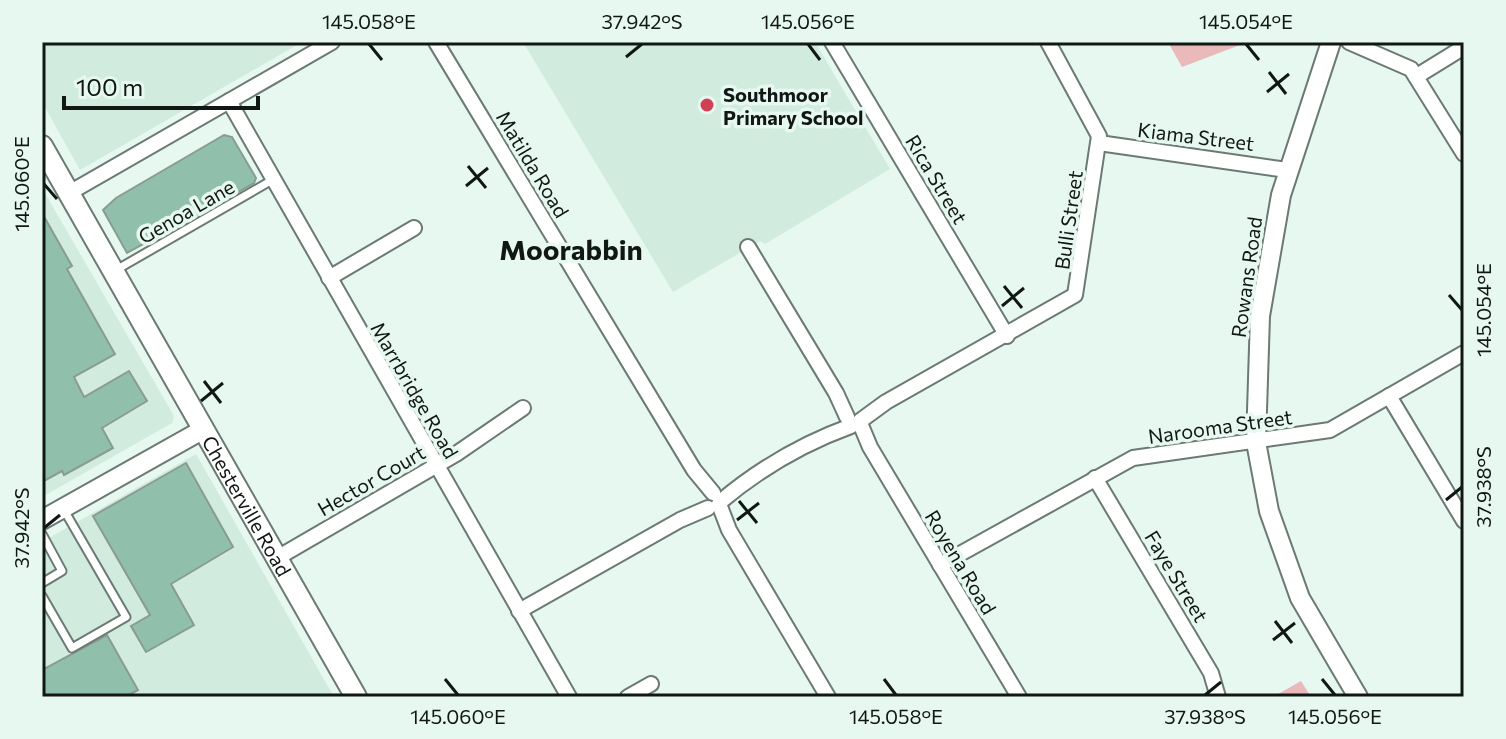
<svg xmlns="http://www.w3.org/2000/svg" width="1506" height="739" viewBox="0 0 1506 739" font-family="Commissioner,sans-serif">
	<rect width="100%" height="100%" fill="#e6f8ef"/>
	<g fill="#d1ebdf">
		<polygon points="42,42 302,42 80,170 42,102"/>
		<polygon points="523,42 815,42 890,169 765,244 760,241 673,292"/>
		<polygon points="42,188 174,416 172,423 42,497"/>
		<polygon points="196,454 334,697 42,697 42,542"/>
	</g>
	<g fill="#eab9ba">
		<polygon points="1168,42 1248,42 1182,67"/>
		<polygon points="1301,681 1311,697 1273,697"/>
	</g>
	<g fill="#90c0ac" stroke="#8a9b93" stroke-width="2">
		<polygon points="224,135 232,137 256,178 254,183 231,196 225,188 203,202 208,209 127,253 103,210 116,198"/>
		<polygon points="42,213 72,266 67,269 115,354 74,377 84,397 129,371 147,401 102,428 113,448 64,475 62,471 42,482"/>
		<polygon points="186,463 233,547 171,584 194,625 146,652 131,626 150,615 93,516"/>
		<polygon points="107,635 138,690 125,697 42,697 42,670"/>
	</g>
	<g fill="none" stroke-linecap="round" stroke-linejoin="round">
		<defs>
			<g id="service">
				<polyline points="116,270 274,179"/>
				<polyline points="42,534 62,571 42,583"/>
				<polyline points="42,596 72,648 126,617 64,510"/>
			</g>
			<g id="minor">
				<polyline points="436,42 694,470 713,493"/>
				<polyline points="832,42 1007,336"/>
				<polyline points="1349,42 1411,69 1464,154"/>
				<polyline points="1417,76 1464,47"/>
				<polyline points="229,101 569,697"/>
				<polyline points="1099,143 1287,170"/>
				<polyline points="69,193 332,42"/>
				<polyline points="748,247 836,393 847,417"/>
				<polyline points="329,278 414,228"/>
				<polyline points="1389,396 1464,521"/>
				<polyline points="860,421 886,402 1075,295 1099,136 1048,42"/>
				<polyline points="860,423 870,447 1019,697"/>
				<polyline points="1095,478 1211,673 1218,697"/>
				<path d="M720,502C758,470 804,443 851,426"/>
				<polyline points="719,504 729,530 828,697"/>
				<polyline points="277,558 456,454 523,408"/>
				<polyline points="940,565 1133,458 1330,430 1464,353"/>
				<polyline points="519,611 680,520 708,508"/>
				<polyline points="628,697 651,684"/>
			</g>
			<g id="tertiary">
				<polyline points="1331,42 1281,195 1260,316 1256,442 1269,511 1300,598 1358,697"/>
				<polyline points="42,520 204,429"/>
			</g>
			<g id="secondary">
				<path id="s1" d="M42,146L356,697"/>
			</g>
		</defs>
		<use href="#service" stroke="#6b7a73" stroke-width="11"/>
		<use href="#minor" stroke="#6b7a73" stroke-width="18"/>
		<use href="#tertiary" stroke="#6b7a73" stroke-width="22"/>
		<use href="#secondary" stroke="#6b7a73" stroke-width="24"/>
		<use href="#service" stroke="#fff" stroke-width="7"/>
		<use href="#minor" stroke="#fff" stroke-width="14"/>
		<use href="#tertiary" stroke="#fff" stroke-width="18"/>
		<use href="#secondary" stroke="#fff" stroke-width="20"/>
	</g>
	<path fill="none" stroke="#111714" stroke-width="3" d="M369,44L382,60M808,44L820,60M1246,44L1259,60M626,57L642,44M1269,72L1286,94M1267,92L1289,74M468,166L486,188M44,184L57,199M466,186L488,168M1004,286L1022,308M1449,295L1462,310M1002,306L1024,288M204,381L221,403M201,401L223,383M1446,500L1462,487M739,501L757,523M737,520L759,503M44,528L60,515M1275,621L1292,643M1273,640L1295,623M445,679L458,695M884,679L896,695M1322,679L1335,695M1205,695L1221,682"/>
	<circle fill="#d14154" stroke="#e6f8ef" stroke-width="3" cx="707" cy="105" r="8"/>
	<g text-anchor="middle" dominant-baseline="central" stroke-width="7" stroke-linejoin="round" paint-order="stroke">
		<g font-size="20" font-weight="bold" fill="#111714" stroke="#e6f8ef" text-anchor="start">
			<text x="723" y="94">Southmoor<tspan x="723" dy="23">Primary School</tspan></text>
		</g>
		<g font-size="20" fill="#111714" stroke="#e6f8ef">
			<text transform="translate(1196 136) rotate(7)">Kiama Street</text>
			<text transform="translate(533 164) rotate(59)">Matilda Road</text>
			<text transform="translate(937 179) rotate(59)">Rica Street</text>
			<text transform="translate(186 211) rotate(-30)">Genoa Lane</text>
			<text transform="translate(1068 220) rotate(-82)">Bulli Street</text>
			<text transform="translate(1246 277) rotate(-82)">Rowans Road</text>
			<text transform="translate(415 390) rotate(60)">Marrbridge Road</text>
			<text transform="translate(1220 426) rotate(-8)">Narooma Street</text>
			<text transform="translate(371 480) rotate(-30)">Hector Court</text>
			<text stroke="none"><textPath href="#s1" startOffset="414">Chesterville Road</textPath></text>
			<text transform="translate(961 562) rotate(59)">Royena Road</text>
			<text transform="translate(1177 576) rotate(59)">Faye Street</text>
		</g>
		<g font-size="28" font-weight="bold" fill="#111714" stroke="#e6f8ef">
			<text x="571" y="249">Moorabbin</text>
		</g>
	</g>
	<rect width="1506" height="739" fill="none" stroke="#e6f8ef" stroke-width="88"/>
	<path d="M64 96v12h194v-12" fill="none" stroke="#111714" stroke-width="4"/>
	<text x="76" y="96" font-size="24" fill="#111714" stroke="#e6f8ef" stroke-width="6" paint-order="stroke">100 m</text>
	<rect x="44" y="44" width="1418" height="651" fill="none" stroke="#111714" stroke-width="3"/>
	<g font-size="20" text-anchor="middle" fill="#111714">
		<text x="369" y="29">145.058°E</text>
		<text x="642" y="29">37.942°S</text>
		<text x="808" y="29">145.056°E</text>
		<text x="1246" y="29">145.054°E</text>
		<text transform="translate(22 184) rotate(-90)" y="7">145.060°E</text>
		<text transform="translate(1484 310) rotate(-90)" y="7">145.054°E</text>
		<text transform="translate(1484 487) rotate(-90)" y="7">37.938°S</text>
		<text transform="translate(22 528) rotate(-90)" y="7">37.942°S</text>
		<text x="458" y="724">145.060°E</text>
		<text x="896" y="724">145.058°E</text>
		<text x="1205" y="724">37.938°S</text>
		<text x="1335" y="724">145.056°E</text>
	</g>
</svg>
